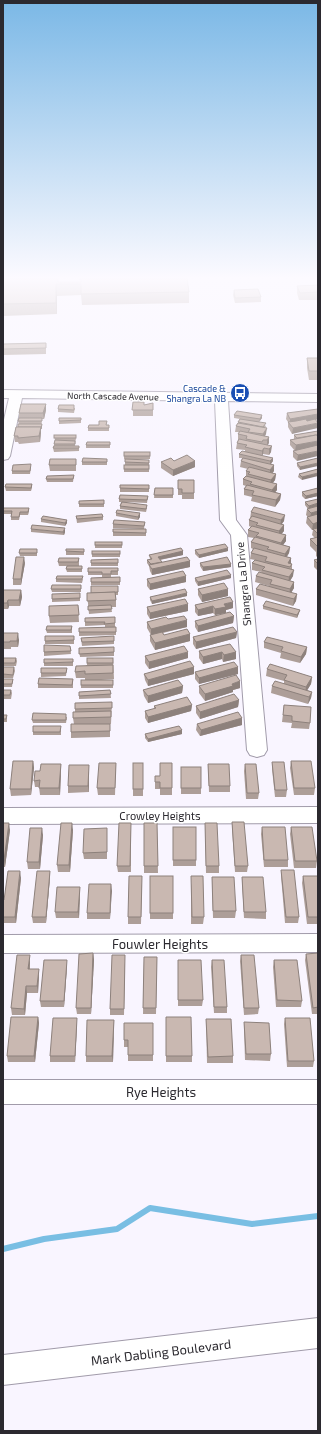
<svg xmlns="http://www.w3.org/2000/svg" width="321" height="1434" viewBox="0 0 321 1434" font-family="'Exo 2',sans-serif">
	<rect width="100%" height="100%" fill="#f9f5ff"/>
	<g fill="none" stroke-linecap="round" stroke-linejoin="round">
		<polyline stroke="#79bee3" stroke-width="6" points="3,1249 44,1239 117,1229 150,1208 252,1224 318,1216"/>
		<defs>
			<g id="minor">
				<polygon points="3,390 318,394 318,402 228,401 236,520 247,535 267,750 264,755 257,757 250,755 247,750 231,535 220,520 215,401 22,398 10,456 8,459 3,460 3,424 9,398 3,398"/>
				<polygon points="318,807 318,823 3,824 3,808"/>
				<polygon points="318,934 318,952 3,953 3,935"/>
				<rect x="3" y="1080" width="315" height="24"/>
				<polygon points="318,1318 318,1348 3,1385 3,1355"/>
			</g>
		</defs>
		<use href="#minor" stroke="#a19baa" stroke-width="2"/>
		<use href="#minor" fill="#fff" fill-rule="evenodd"/>
	</g>
	<g fill="#ad9e98">
		<polygon points="3,278 58,282 81,282 81,280 79,280 78,278 187,278 189,292 189,303 82,305 81,295 57,296 57,314 3,316"/>
		<polygon points="318,285 318,300 299,300 297,293 297,286"/>
		<polygon points="234,290 261,297 261,302 235,303 233,295"/>
		<polygon points="46,343 46,354 3,355 3,344"/>
		<polygon points="307,358 318,358 318,380 309,380 307,368"/>
		<polygon points="133,402 144,405 153,403 153,416 133,416"/>
		<polygon points="46,404 46,410 44,419 42,419 40,442 19,444 18,442 15,442 14,436 19,424 18,421 19,418 19,413"/>
		<polygon points="75,408 74,413 58,412 58,409"/>
		<polygon points="287,413 318,414 318,419 316,420 292,434 288,427 288,422 286,419"/>
		<polygon points="234,415 262,418 259,422 266,426 265,428 266,434 265,436 269,437 269,443 267,445 271,452 269,455 263,454 262,456 273,458 273,461 271,464 274,465 274,471 272,473 276,474 275,480 273,483 277,490 275,492 281,494 280,500 275,507 251,501 252,497 244,495 244,489 246,486 243,485 243,479 246,476 246,471 248,469 240,467 241,461 242,458 239,458 239,454 245,452 245,450 236,449 237,443 238,440 238,434 239,432 235,432 236,426 240,419 234,418"/>
		<polygon points="81,418 81,423 59,424 59,421"/>
		<polygon points="107,425 109,425 109,431 88,431 88,428"/>
		<polygon points="318,431 297,461 293,457 293,451 295,451 290,445 290,440 294,439 294,435"/>
		<polygon points="54,435 76,438 75,446 79,446 79,451 54,452 53,448 55,441"/>
		<polygon points="110,442 110,448 86,448 86,445"/>
		<rect x="124" y="452" width="26" height="7"/>
		<polygon points="318,458 300,470 297,466 297,463"/>
		<polygon points="76,459 76,471 50,471 49,465"/>
		<polygon points="107,459 107,465 82,465 82,462"/>
		<polygon points="125,459 149,460 149,472 124,472 124,465 125,465"/>
		<polygon points="174,461 195,461 195,467 173,476 161,468 161,462"/>
		<polygon points="31,467 30,474 12,474 12,471"/>
		<polygon points="318,469 302,480 298,477 299,474"/>
		<polygon points="74,475 73,482 47,482 46,479"/>
		<polygon points="178,480 194,480 194,499 182,499 182,495 178,495"/>
		<polygon points="32,484 32,488 31,491 6,491 5,487"/>
		<polygon points="149,485 149,492 120,492 120,488"/>
		<polygon points="155,488 173,488 173,498 154,498"/>
		<polygon points="318,488 318,496 305,499 302,496 302,492"/>
		<polygon points="148,496 147,503 123,502 147,508 146,512 120,509 120,506 121,502 119,502 119,499"/>
		<polygon points="104,500 104,507 79,507 79,501"/>
		<polygon points="305,502 318,506 318,558 316,556 316,552 310,546 310,539 315,538 312,535 313,530 312,530 306,523 307,517 308,517 306,515 307,509 308,509 305,505"/>
		<polygon points="3,508 29,508 29,512 28,515 20,515 19,520 11,520 11,514 3,514"/>
		<polygon points="251,512 284,521 282,524 284,525 284,531 281,534 286,535 286,541 283,545 290,547 289,553 287,557 291,558 291,564 292,564 292,569 293,576 290,581 294,582 294,588 291,593 297,594 296,601 293,606 256,595 256,589 269,587 269,586 255,582 256,576 262,572 252,570 252,563 255,560 250,559 251,553 253,549 251,548 251,542 254,538 248,537 248,530 251,527 249,526 249,520 250,519"/>
		<polygon points="116,513 140,517 138,520 116,516"/>
		<polygon points="76,516 103,517 103,520 77,523"/>
		<polygon points="41,519 67,523 65,526 41,522"/>
		<polygon points="145,522 144,529 146,529 146,536 113,536 113,529 142,529 113,528 113,524"/>
		<polygon points="31,529 65,532 64,535 31,532"/>
		<polygon points="122,542 122,548 95,548 95,545"/>
		<polygon points="37,549 37,556 20,556 19,553"/>
		<polygon points="84,549 84,555 66,555 66,551"/>
		<polygon points="195,550 228,551 199,558 195,554"/>
		<polygon points="120,551 120,557 92,557 92,554"/>
		<polygon points="183,551 183,555 160,560 162,562 190,561 190,567 152,575 150,571 149,566 147,563 147,560 150,559 149,555"/>
		<polygon points="79,558 79,566 59,566 58,562"/>
		<polygon points="118,559 118,566 91,566 91,560"/>
		<polygon points="318,559 318,571 314,567 314,560"/>
		<polygon points="25,563 21,585 13,585 13,579"/>
		<polygon points="200,563 231,564 231,567 203,571 200,566"/>
		<polygon points="82,566 82,572 67,572 66,569"/>
		<polygon points="88,568 118,568 118,575 111,575 111,577 120,577 120,585 91,585 91,578 102,577 102,575 88,575"/>
		<polygon points="195,578 231,578 198,586 195,581"/>
		<polygon points="56,579 83,579 82,583 56,582"/>
		<polygon points="147,579 186,582 150,590 147,586"/>
		<polygon points="118,586 118,595 116,595 116,607 111,607 112,612 89,614 87,593 91,593"/>
		<polygon points="81,588 81,592 52,592 51,589"/>
		<polygon points="198,589 228,596 202,602 198,595"/>
		<polygon points="3,590 21,590 22,597 20,606 9,606 8,609 3,609"/>
		<polygon points="80,593 80,601 52,602 52,599"/>
		<polygon points="187,596 152,604 150,600 150,597"/>
		<polygon points="78,605 79,622 50,623 49,616"/>
		<polygon points="195,605 233,608 226,610 226,613 215,615 213,613 198,616 195,612"/>
		<polygon points="263,606 300,610 299,613 297,618 263,609"/>
		<polygon points="147,607 188,611 150,619 147,614"/>
		<polygon points="234,616 233,623 198,632 195,627 195,621"/>
		<polygon points="115,617 115,627 105,627 105,625 85,626 85,618"/>
		<polygon points="168,619 187,627 163,633 164,635 190,634 190,641 155,650 150,641 150,635 151,635 147,628 147,622"/>
		<polygon points="72,626 72,633 47,633 46,630"/>
		<polygon points="116,627 116,635 79,636 79,632"/>
		<polygon points="237,632 236,638 196,649 193,644 193,637"/>
		<polygon points="3,633 19,640 18,647 11,647 11,649 3,649"/>
		<polygon points="74,636 74,644 45,644 45,641"/>
		<polygon points="114,636 114,644 82,646 81,638"/>
		<polygon points="264,642 307,647 306,654 300,663 280,658 281,653 264,648"/>
		<polygon points="70,646 71,654 44,656 44,652"/>
		<polygon points="114,647 114,656 80,657 79,648"/>
		<polygon points="199,651 236,652 236,659 223,662 222,659 203,664 199,658"/>
		<polygon points="145,656 188,658 149,669 145,663"/>
		<polygon points="3,658 16,658 17,661 16,666 3,666"/>
		<polygon points="87,658 113,658 114,679 101,680 113,680 113,688 81,688 81,685 85,680 85,678 76,678 75,672 87,665"/>
		<polygon points="73,662 73,666 44,666 44,663"/>
		<polygon points="3,667 14,667 15,671 13,678 3,678"/>
		<polygon points="194,667 194,674 148,686 145,680 144,674"/>
		<polygon points="238,667 238,674 199,684 195,679 195,672"/>
		<polygon points="67,668 66,676 41,677 41,673"/>
		<polygon points="267,669 312,677 311,684 307,690 312,692 311,698 308,704 271,693 272,686 284,683 284,681 266,676"/>
		<polygon points="3,679 13,679 12,687 3,687"/>
		<polygon points="73,679 73,688 38,688 38,684"/>
		<polygon points="183,686 182,693 148,703 144,696 143,690"/>
		<polygon points="199,686 240,688 233,690 233,692 205,701 199,693"/>
		<polygon points="3,690 11,690 12,693 11,699 3,699"/>
		<polygon points="110,690 111,698 79,699 79,692"/>
		<polygon points="239,700 238,707 200,719 196,713 196,706"/>
		<polygon points="112,702 111,724 110,724 110,737 71,738 71,732 74,724 73,718 75,712 75,709"/>
		<polygon points="192,705 191,711 148,723 145,718 145,711 154,709 154,706"/>
		<polygon points="284,705 310,723 309,729 291,728 292,723 282,722"/>
		<rect x="3" y="715" width="4" height="7"/>
		<polygon points="67,717 66,723 33,723 32,720"/>
		<polygon points="242,718 242,725 200,736 196,730 197,724"/>
		<polygon points="61,730 61,735 33,735 33,732"/>
		<polygon points="182,730 182,734 148,742 145,738 145,734"/>
		<polygon points="33,761 34,768 31,795 11,796 10,789"/>
		<polygon points="291,761 315,788 314,795 294,795 290,768"/>
		<polygon points="272,762 287,790 286,797 275,797 272,769"/>
		<polygon points="116,763 115,795 98,795 97,788"/>
		<rect x="133" y="763" width="10" height="33"/>
		<polygon points="172,763 172,795 160,795 160,789 155,789 155,776 160,776"/>
		<polygon points="61,764 61,771 60,795 40,795 39,787 35,787 34,781 40,771"/>
		<polygon points="208,764 230,786 230,792 209,792"/>
		<polygon points="245,764 259,793 258,799 246,799 244,771"/>
		<polygon points="181,767 201,788 201,794 181,794"/>
		<polygon points="89,772 89,792 68,793 68,786"/>
		<polygon points="232,822 248,866 247,872 235,872 232,829"/>
		<polygon points="3,823 10,830 5,867 3,867"/>
		<polygon points="144,823 157,823 158,873 144,873"/>
		<polygon points="205,823 219,866 219,873 206,873"/>
		<polygon points="173,827 196,860 196,866 173,866"/>
		<polygon points="262,827 288,860 288,867 264,867 261,834"/>
		<polygon points="291,827 317,861 316,868 294,868 290,834"/>
		<polygon points="131,829 131,872 118,872 117,866"/>
		<polygon points="73,830 70,872 58,872 57,865"/>
		<polygon points="43,835 40,869 28,869 27,862"/>
		<polygon points="107,835 107,859 84,859 83,853"/>
		<polygon points="281,870 299,917 298,923 285,923 281,876"/>
		<polygon points="50,871 50,877 46,923 33,923 32,917"/>
		<rect x="150" y="876" width="23" height="43"/>
		<polygon points="303,876 318,876 318,924 307,924 302,883"/>
		<polygon points="212,877 236,911 235,918 213,918 212,884"/>
		<polygon points="242,877 266,912 266,919 244,918 242,883"/>
		<polygon points="21,878 16,923 3,923 3,900 4,900"/>
		<polygon points="142,883 141,924 128,924 128,917"/>
		<polygon points="191,883 204,917 203,924 191,924"/>
		<polygon points="111,884 110,919 87,919 87,913"/>
		<polygon points="80,887 80,893 79,918 56,918 55,912"/>
		<polygon points="93,953 94,960 91,1014 77,1014 76,1008"/>
		<polygon points="318,953 318,1014 312,1014 305,960 306,954"/>
		<polygon points="241,955 259,1008 258,1014 244,1015 240,961"/>
		<polygon points="144,957 157,957 156,1014 143,1014"/>
		<polygon points="178,960 203,1000 202,1006 178,1006"/>
		<polygon points="212,960 227,1007 227,1013 214,1013 211,967"/>
		<polygon points="274,960 302,1001 301,1007 276,1007 273,967"/>
		<polygon points="30,961 30,969 39,975 38,993 27,993 25,1015 12,1015 11,1008"/>
		<polygon points="125,962 124,1015 110,1015 110,1009"/>
		<polygon points="67,966 64,1007 41,1007 40,1001"/>
		<polygon points="38,1017 39,1023 35,1062 8,1062 7,1056"/>
		<polygon points="166,1017 192,1056 192,1062 166,1062"/>
		<polygon points="285,1018 314,1061 313,1067 287,1067 284,1024"/>
		<polygon points="206,1019 233,1056 233,1063 207,1063"/>
		<polygon points="114,1020 113,1062 86,1062 86,1056"/>
		<polygon points="244,1022 271,1054 270,1061 245,1060 244,1029"/>
		<polygon points="153,1023 153,1061 128,1061 128,1047 124,1047 124,1040"/>
		<polygon points="77,1024 75,1062 50,1062 50,1056"/>
	</g>
	<g fill="#8d817c">
		<polygon points="56,284 57,296 57,314 56,303"/>
		<polygon points="46,404 46,410 44,419 43,413"/>
		<polygon points="318,414 318,419 290,425 290,419"/>
		<polygon points="262,415 262,418 259,422 260,419"/>
		<polygon points="318,423 318,428 292,434 293,428"/>
		<polygon points="41,427 41,433 40,442 39,436"/>
		<polygon points="267,428 266,434 262,440 263,434"/>
		<polygon points="269,437 269,443 267,446 267,440"/>
		<polygon points="318,441 318,446 295,451 296,445"/>
		<polygon points="272,446 271,452 269,455 269,449"/>
		<polygon points="264,448 263,454 262,456 262,451"/>
		<polygon points="318,451 318,456 297,461 298,455"/>
		<polygon points="273,458 273,461 270,465 270,461"/>
		<polygon points="195,461 195,467 173,476 173,470"/>
		<polygon points="318,463 318,466 300,470 300,467"/>
		<polygon points="274,465 274,471 270,476 270,470"/>
		<polygon points="318,473 318,476 302,480 302,477"/>
		<polygon points="276,474 275,480 270,486 271,480"/>
		<polygon points="277,484 277,490 272,496 272,490"/>
		<polygon points="318,493 318,496 305,499 306,496"/>
		<polygon points="281,494 280,500 275,507 276,500"/>
		<polygon points="318,503 318,506 308,509 309,506"/>
		<polygon points="318,511 318,517 310,519 311,513"/>
		<polygon points="140,513 140,517 138,520 138,517"/>
		<polygon points="285,515 284,521 280,526 281,520"/>
		<polygon points="67,520 67,523 65,526 65,523"/>
		<polygon points="318,522 318,528 312,530 313,524"/>
		<polygon points="284,525 284,531 279,537 279,531"/>
		<polygon points="65,528 65,532 64,535 63,532"/>
		<polygon points="286,535 286,541 280,549 281,543"/>
		<polygon points="290,547 289,553 284,560 285,554"/>
		<polygon points="228,548 228,551 199,558 199,555"/>
		<polygon points="183,551 183,555 158,560 158,557"/>
		<polygon points="24,557 25,563 21,585 21,579"/>
		<polygon points="291,558 291,564 288,563"/>
		<polygon points="190,561 190,567 152,575 152,569"/>
		<polygon points="231,564 231,567 203,571 203,567"/>
		<polygon points="294,570 293,576 288,584 289,577"/>
		<polygon points="231,575 231,578 198,586 198,582"/>
		<polygon points="186,576 186,582 150,590 150,584"/>
		<polygon points="294,582 294,588 289,596 290,589"/>
		<polygon points="228,589 228,596 202,602 202,595"/>
		<polygon points="21,590 22,597 20,606 19,600"/>
		<polygon points="187,593 187,596 152,604 152,601"/>
		<polygon points="297,594 296,601 293,606 294,599"/>
		<polygon points="8,600 9,606 8,609 7,603"/>
		<polygon points="233,602 233,608 226,610 226,613 215,615 215,609 224,604"/>
		<polygon points="188,604 188,611 150,619 150,613"/>
		<polygon points="213,606 213,613 198,616 198,610"/>
		<polygon points="300,610 299,613 297,618 297,615"/>
		<polygon points="234,616 233,623 198,632 198,626"/>
		<polygon points="187,620 187,627 151,635 151,629"/>
		<polygon points="237,632 236,638 196,649 196,642"/>
		<polygon points="18,633 19,640 18,647 17,641"/>
		<polygon points="190,634 190,641 155,650 155,643"/>
		<polygon points="307,647 306,654 300,663 301,657"/>
		<polygon points="188,652 188,658 149,669 149,662"/>
		<polygon points="222,652 222,659 203,664 203,657"/>
		<polygon points="236,652 236,659 223,662 224,655"/>
		<polygon points="194,667 194,674 148,686 148,680"/>
		<polygon points="238,667 238,674 199,684 199,678"/>
		<polygon points="312,677 311,684 305,694 306,687"/>
		<polygon points="240,681 240,688 233,690 233,692 205,701 205,694"/>
		<polygon points="183,686 182,693 148,703 148,696"/>
		<polygon points="312,692 311,698 308,704 309,697"/>
		<polygon points="239,700 238,707 200,719 200,712"/>
		<polygon points="192,705 191,711 148,723 148,717"/>
		<polygon points="242,718 242,725 200,736 201,730"/>
		<polygon points="182,730 182,734 148,742 148,739"/>
		<polygon points="33,761 34,768 31,795 31,789"/>
		<polygon points="61,764 61,771 60,795 59,788"/>
		<polygon points="89,765 89,792 88,786"/>
		<polygon points="9,823 10,830 5,867 4,860"/>
		<polygon points="72,823 73,830 70,872 69,865"/>
		<polygon points="42,828 43,835 40,869 39,862"/>
		<polygon points="20,871 21,878 16,923 15,917"/>
		<polygon points="50,871 50,877 46,923 46,917"/>
		<polygon points="111,884 112,891 110,919 110,913"/>
		<polygon points="80,887 80,893 79,918 78,912"/>
		<polygon points="93,953 94,960 91,1014 91,1008"/>
		<polygon points="30,955 30,961 29,975 28,969"/>
		<polygon points="67,960 67,966 64,1007 64,1001"/>
		<polygon points="39,969 39,975 38,993 37,986"/>
		<polygon points="26,986 27,993 25,1015 24,1009"/>
		<polygon points="38,1017 39,1023 35,1062 34,1056"/>
		<polygon points="77,1018 77,1024 75,1062 75,1056"/>
		<polygon points="114,1020 114,1027 113,1062 112,1056"/>
	</g>
	<g fill="#c9b8b1" stroke="#8d817c">
		<polygon points="3,278 58,278 58,282 81,282 81,278 187,278 189,292 81,294 81,284 56,284 56,303 3,304"/>
		<polygon points="318,285 318,292 300,293 297,286"/>
		<polygon points="258,289 261,297 235,298 234,290"/>
		<polygon points="46,343 46,348 3,349 3,344"/>
		<polygon points="307,358 318,358 318,371 309,371"/>
		<polygon points="133,402 144,402 144,405 153,403 153,410 132,410"/>
		<polygon points="21,404 46,404 43,413 19,413"/>
		<polygon points="59,405 74,405 74,410 58,409"/>
		<polygon points="318,409 318,414 290,419 287,413"/>
		<polygon points="237,411 262,415 260,419 234,415"/>
		<polygon points="19,418 42,418 42,421 18,421"/>
		<polygon points="59,418 81,418 81,420 59,421"/>
		<polygon points="240,419 266,423 263,427 238,422"/>
		<polygon points="306,419 307,421 315,419 318,423 293,428 288,422 296,421"/>
		<polygon points="99,421 107,421 106,425 109,425 109,428 88,428 89,425 99,425"/>
		<polygon points="238,423 267,428 263,434 248,432 250,429 236,426"/>
		<polygon points="18,424 42,424 41,429 41,427 18,427"/>
		<polygon points="16,427 41,427 39,436 18,438 18,436 14,436"/>
		<polygon points="240,431 269,437 267,440 263,440 262,442 246,439 247,436 238,434"/>
		<polygon points="318,431 318,435 316,435 297,438 294,435"/>
		<rect x="54" y="435" width="22" height="3"/>
		<polygon points="316,435 318,436 318,441 296,445 290,440"/>
		<polygon points="239,439 272,446 269,449 264,448 262,451 245,447 247,445 237,443"/>
		<polygon points="55,440 75,441 75,444 54,444"/>
		<polygon points="87,442 110,442 110,445 86,445"/>
		<polygon points="318,445 318,451 298,455 293,451"/>
		<polygon points="54,446 79,446 79,448 53,448"/>
		<polygon points="242,451 273,458 270,461 239,454"/>
		<rect x="124" y="452" width="26" height="4"/>
		<polygon points="187,455 195,461 173,470 161,462 171,458 174,461"/>
		<polygon points="83,458 107,459 107,462 82,462"/>
		<polygon points="243,458 274,465 270,470 241,461"/>
		<polygon points="318,458 318,463 300,467 297,463"/>
		<polygon points="50,459 76,459 76,465 49,465"/>
		<polygon points="125,459 149,460 149,463 125,462"/>
		<polygon points="31,464 30,471 12,471 13,465"/>
		<rect x="124" y="465" width="25" height="4"/>
		<polygon points="249,467 276,474 271,480 248,474 250,472 246,471"/>
		<polygon points="318,469 318,473 302,477 299,474"/>
		<polygon points="74,475 73,479 46,479 47,476"/>
		<polygon points="246,476 277,484 272,490 250,484 252,482 243,479"/>
		<polygon points="178,480 194,480 194,493 182,493 182,489 178,489"/>
		<polygon points="6,484 32,484 31,488 5,487"/>
		<polygon points="120,485 149,485 149,489 120,488"/>
		<polygon points="247,485 281,494 276,500 252,495 254,491 244,489"/>
		<polygon points="155,488 173,488 173,495 154,495"/>
		<polygon points="318,488 318,493 306,496 302,492"/>
		<polygon points="120,495 148,496 147,500 119,499"/>
		<polygon points="318,499 318,503 309,506 305,502"/>
		<polygon points="104,500 104,504 79,504 79,501"/>
		<polygon points="122,502 147,505 146,509 120,506"/>
		<polygon points="318,506 318,511 311,513 307,509"/>
		<polygon points="254,507 285,515 281,520 251,512"/>
		<polygon points="3,508 29,508 28,512 20,512 19,517 11,517 12,511 3,511"/>
		<polygon points="117,510 140,513 138,517 116,513"/>
		<polygon points="102,514 103,517 77,519 76,516"/>
		<polygon points="318,514 318,522 313,524 307,517"/>
		<polygon points="43,516 67,520 65,523 41,519"/>
		<polygon points="252,516 284,525 279,531 256,525 258,523 249,520"/>
		<polygon points="114,520 145,522 144,526 113,524"/>
		<polygon points="32,525 65,528 63,532 31,529"/>
		<polygon points="252,526 286,535 281,543 256,536 259,533 248,530"/>
		<polygon points="318,528 318,534 313,529"/>
		<polygon points="113,529 146,529 146,533 113,532"/>
		<polygon points="255,537 290,547 285,554 267,549 269,547 251,542"/>
		<polygon points="318,537 318,545 317,546 310,539"/>
		<rect x="95" y="542" width="27" height="3"/>
		<polygon points="225,544 228,548 199,555 195,550"/>
		<polygon points="181,548 183,551 158,557 162,562 151,564 147,560 152,559 149,555"/>
		<polygon points="254,548 291,558 288,563 292,564 290,567 265,561 267,557 251,553"/>
		<polygon points="20,549 37,549 37,553 19,553"/>
		<polygon points="66,549 84,549 84,552 66,551"/>
		<rect x="92" y="551" width="28" height="3"/>
		<polygon points="16,557 24,557 21,579 13,579"/>
		<polygon points="187,557 190,561 152,569 149,565"/>
		<polygon points="227,557 231,564 203,567 200,563"/>
		<polygon points="59,558 79,558 78,562 58,562"/>
		<polygon points="118,559 118,563 91,563 91,560"/>
		<polygon points="318,559 318,564 314,560"/>
		<polygon points="255,560 294,570 289,577 262,570 265,567 252,563"/>
		<polygon points="67,566 82,566 82,569 66,569"/>
		<polygon points="88,568 118,568 118,571 111,571 111,574 102,574 102,572 88,572"/>
		<polygon points="227,570 231,575 198,582 195,578"/>
		<polygon points="183,571 186,576 150,584 147,579"/>
		<polygon points="259,572 294,582 290,589 270,584 272,580 256,576"/>
		<polygon points="57,576 83,576 82,579 56,579"/>
		<polygon points="120,577 120,582 91,582 91,578"/>
		<polygon points="224,583 228,589 202,595 198,589"/>
		<polygon points="260,584 297,594 294,599 256,589"/>
		<polygon points="52,585 81,585 81,589 51,589"/>
		<polygon points="91,586 118,586 118,592 91,593"/>
		<polygon points="185,589 187,593 152,601 150,597"/>
		<polygon points="3,590 21,590 19,600 8,600 7,603 3,603"/>
		<polygon points="115,592 116,600 87,601 87,593"/>
		<polygon points="80,593 80,598 52,599 52,594"/>
		<polygon points="230,597 233,602 224,604 226,607 215,609 213,606 198,610 195,605"/>
		<polygon points="185,599 188,604 150,613 147,607"/>
		<polygon points="266,601 300,610 297,615 263,606"/>
		<polygon points="78,605 79,615 49,616 49,606"/>
		<polygon points="111,605 112,609 88,610 88,606"/>
		<polygon points="230,612 234,616 198,626 195,621"/>
		<polygon points="184,616 187,620 151,629 147,622 166,617 168,619"/>
		<polygon points="115,617 115,623 104,624 105,622 85,622 85,618"/>
		<polygon points="47,626 72,626 71,630 46,630"/>
		<polygon points="116,627 116,632 79,632 79,628"/>
		<polygon points="233,627 237,632 196,642 193,637"/>
		<polygon points="187,629 190,634 155,643 150,635 162,632 164,635"/>
		<polygon points="3,633 18,633 17,641 10,641 10,642 3,642"/>
		<polygon points="45,636 74,636 74,640 45,641"/>
		<polygon points="114,636 114,641 82,642 81,638"/>
		<polygon points="267,637 307,647 301,657 281,651 283,647 264,642"/>
		<polygon points="230,644 236,652 224,655 222,652 203,657 199,651"/>
		<polygon points="44,645 70,646 71,651 44,652"/>
		<polygon points="184,646 188,652 149,662 145,656"/>
		<polygon points="114,647 114,652 79,654 79,648"/>
		<polygon points="3,658 16,658 15,663 3,663"/>
		<rect x="87" y="658" width="26" height="5"/>
		<polygon points="44,659 73,659 73,662 44,663"/>
		<polygon points="190,661 194,667 148,680 144,674"/>
		<polygon points="234,662 238,667 199,678 195,672"/>
		<polygon points="270,664 312,677 306,687 284,680 287,675 267,669"/>
		<polygon points="113,665 113,673 85,674 85,671 75,672 76,666"/>
		<polygon points="3,667 14,667 13,675 3,674"/>
		<polygon points="41,668 67,668 66,673 41,673"/>
		<polygon points="236,675 240,681 232,684 233,686 205,694 199,686"/>
		<polygon points="39,678 73,679 72,685 38,684"/>
		<polygon points="3,679 13,679 12,684 3,684"/>
		<rect x="81" y="680" width="32" height="5"/>
		<polygon points="178,680 183,686 148,696 143,690"/>
		<polygon points="275,681 312,692 309,697 272,686"/>
		<polygon points="3,690 11,690 10,695 3,695"/>
		<polygon points="110,690 111,694 79,696 79,692"/>
		<polygon points="234,694 239,700 200,712 196,706"/>
		<polygon points="187,697 192,705 148,717 145,711 156,708 154,706"/>
		<polygon points="112,702 112,708 75,709 75,703"/>
		<polygon points="284,705 311,707 310,723 292,721 292,716 283,715"/>
		<polygon points="111,711 111,717 73,718 73,712"/>
		<polygon points="238,712 242,718 201,730 197,724"/>
		<polygon points="33,713 66,714 66,720 32,720"/>
		<polygon points="3,715 7,715 6,719 3,719"/>
		<polygon points="71,724 110,724 110,731 71,732"/>
		<polygon points="33,726 61,726 60,732 33,732"/>
		<polygon points="179,726 182,730 148,739 145,734"/>
		<polygon points="13,761 33,761 31,789 10,789"/>
		<polygon points="291,761 311,761 315,788 294,788"/>
		<polygon points="272,762 284,762 287,790 275,790"/>
		<polygon points="99,763 116,763 115,788 97,788"/>
		<rect x="133" y="763" width="10" height="26"/>
		<polygon points="160,763 172,763 172,788 160,788 160,782 155,782 155,776 160,776"/>
		<polygon points="41,764 61,764 59,788 39,788 40,780 34,781 35,771 40,771"/>
		<polygon points="208,764 229,764 230,786 209,786"/>
		<polygon points="245,764 256,764 259,793 247,793"/>
		<polygon points="69,765 89,765 88,786 68,786"/>
		<rect x="181" y="767" width="20" height="21"/>
		<polygon points="232,822 244,822 248,866 235,866"/>
		<polygon points="3,823 9,823 4,860 3,860"/>
		<polygon points="61,823 72,823 69,865 57,865"/>
		<polygon points="119,823 131,823 130,866 117,866"/>
		<polygon points="144,823 157,823 158,866 144,866"/>
		<polygon points="205,823 217,823 219,866 206,866"/>
		<rect x="173" y="827" width="23" height="33"/>
		<polygon points="262,827 285,827 288,860 264,860"/>
		<polygon points="291,827 312,827 317,861 295,861"/>
		<polygon points="30,828 42,828 39,862 27,862"/>
		<polygon points="107,828 107,852 83,853 84,829"/>
		<polygon points="281,870 294,870 299,917 286,917"/>
		<polygon points="8,871 20,871 15,917 3,917 3,900 4,900"/>
		<polygon points="37,871 50,871 46,917 32,917"/>
		<polygon points="129,876 142,876 141,917 128,917"/>
		<rect x="150" y="876" width="23" height="37"/>
		<polygon points="191,876 203,876 204,917 192,917"/>
		<polygon points="303,876 318,876 318,917 308,917"/>
		<polygon points="212,877 234,877 236,911 213,911"/>
		<polygon points="242,877 263,877 266,912 244,912"/>
		<polygon points="89,884 111,884 110,913 87,913"/>
		<polygon points="57,887 80,887 78,912 55,912"/>
		<polygon points="93,953 91,1008 76,1008 79,954"/>
		<polygon points="318,953 318,1007 313,1008 306,954"/>
		<polygon points="17,955 30,955 28,969 39,969 37,986 26,986 24,1009 11,1008"/>
		<polygon points="112,955 125,955 124,1009 110,1009"/>
		<polygon points="241,955 254,955 259,1008 244,1008"/>
		<polygon points="144,957 157,957 156,1008 143,1008"/>
		<polygon points="44,960 67,960 64,1001 40,1001"/>
		<polygon points="178,960 201,960 203,1000 178,1000"/>
		<polygon points="212,960 224,960 227,1007 214,1007"/>
		<polygon points="274,960 297,960 302,1001 277,1000"/>
		<polygon points="11,1017 38,1017 34,1056 7,1056"/>
		<polygon points="166,1017 191,1017 192,1056 166,1056"/>
		<polygon points="53,1018 77,1018 75,1056 50,1056"/>
		<polygon points="285,1018 310,1018 314,1061 288,1061"/>
		<polygon points="206,1019 231,1019 233,1056 208,1057"/>
		<polygon points="87,1020 114,1020 112,1056 86,1056"/>
		<polygon points="244,1022 269,1023 271,1054 246,1054"/>
		<polygon points="124,1023 153,1023 153,1055 128,1055 128,1040 124,1040"/>
	</g>
	<linearGradient id="sky" x2="0" y2="1"><stop stop-color="#7bb8e6"/><stop offset="0.58" stop-color="#fcfaff"/><stop offset="1" stop-color="#fcfaff" stop-opacity="0"/></linearGradient>
	<rect width="321" height="479" fill="url(#sky)"/>
	<defs>
		<symbol id="bus-disc" viewBox="-11 -11 22 22"><circle r="9.5" fill="#1a4fb4" stroke="#fff"/><path d="M-5-6H5V4H4V6H2V4H-2V6H-4V4H-5ZM-3.5-4V0h7V-4ZM-3.5 1.2v1.5H-2V1.2ZM2 1.2v1.5H3.5V1.2Z" fill="#fff"/></symbol>
	</defs>
	<g fill-rule="evenodd">
		<use href="#bus-disc" x="229" y="382" width="22" height="22"/>
	</g>
	<g text-anchor="middle" dominant-baseline="central" stroke-width="3" stroke-linejoin="round" paint-order="stroke">
		<g font-size="9" fill="#164399" stroke="#fff" text-anchor="end">
			<text x="226" y="388">Cascade &amp;<tspan x="226" dy="10">Shangra La NB</tspan></text>
		</g>
		<g font-size="9" fill="#2b292f" stroke="#fff">
			<text transform="translate(113 396) rotate(1)">North Cascade Avenue</text>
		</g>
		<g font-size="11" fill="#2b292f" stroke="#fff">
			<text transform="translate(243 584) rotate(-95)">Shangra La Drive</text>
			<text x="160" y="815">Crowley Heights</text>
		</g>
		<g font-size="13" fill="#2b292f" stroke="#fff">
			<text x="160" y="944">Fouwler Heights</text>
			<text x="161" y="1092">Rye Heights</text>
			<text transform="translate(161 1352) rotate(-7)">Mark Dabling Boulevard</text>
		</g>
	</g>
	<rect width="321" height="1434" fill="none" stroke="#2b292f" stroke-width="8"/>
</svg>
